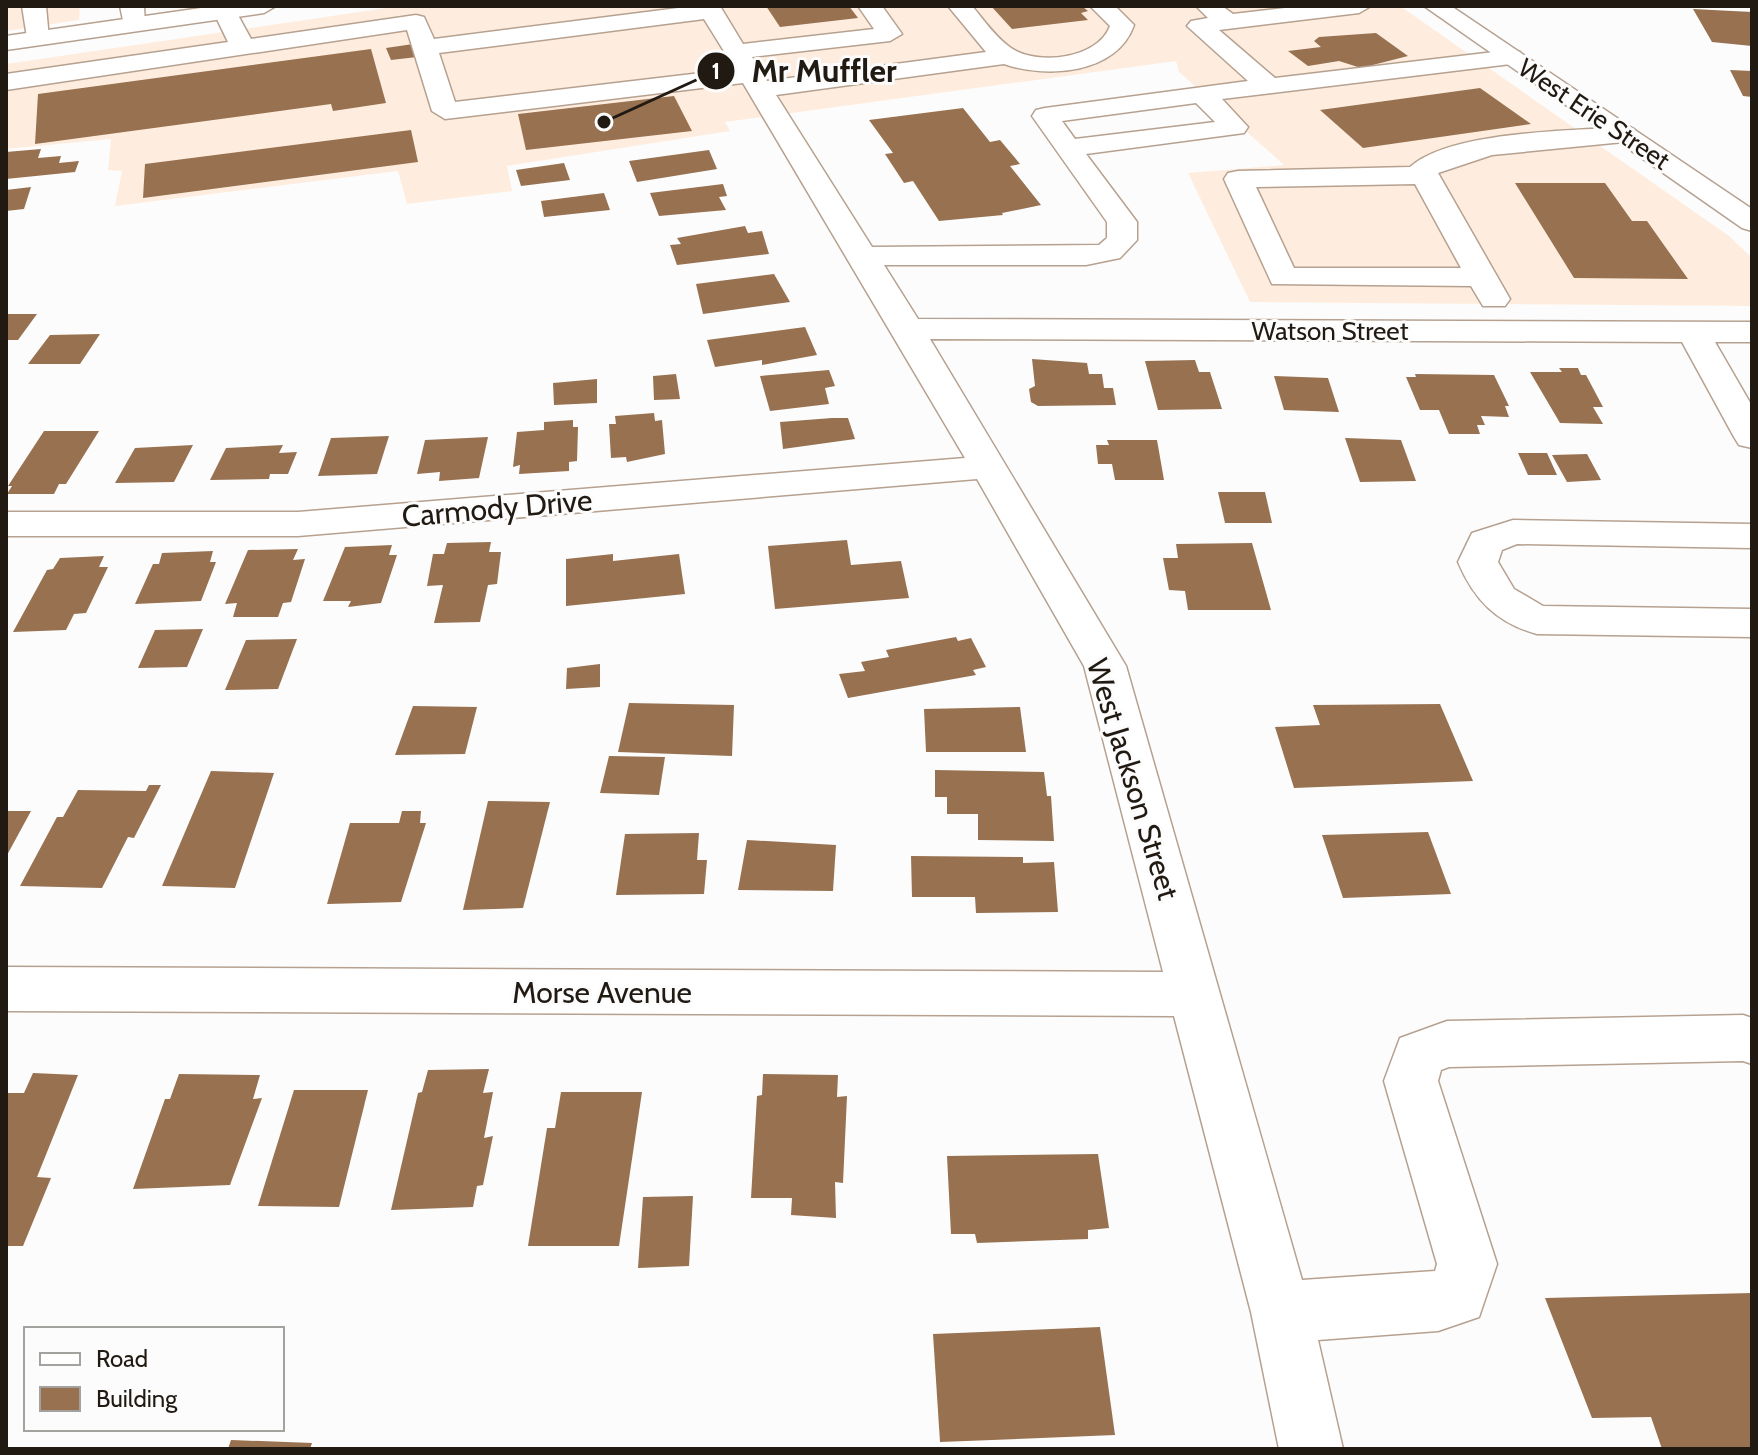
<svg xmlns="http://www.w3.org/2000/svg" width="1758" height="1455" viewBox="0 0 1758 1455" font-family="Cabin,sans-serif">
	<rect width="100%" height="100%" fill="#fcfcfc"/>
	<g fill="#feedde">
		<polygon points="6,6 80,6 79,20 6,31"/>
		<polygon points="400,6 1400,6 1729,236 1752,258 1752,306 1250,302 1188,173 1284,165 1179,72 1176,61 725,122 730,131 507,166 512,191 407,204 398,171 115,206 122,171 108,170 111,139 6,149 6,64"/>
	</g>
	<g fill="#977150">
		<polygon points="766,6 849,6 858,18 780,27"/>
		<polygon points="991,6 1082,6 1088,11 1081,13 1088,20 1012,29"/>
		<polygon points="1693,9 1752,12 1752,46 1712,42"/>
		<polygon points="1376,33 1408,56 1361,68 1339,61 1308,66 1288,51 1321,47 1314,41 1319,37"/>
		<polygon points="420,43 426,56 391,60 386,48"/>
		<polygon points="371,49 386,103 333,111 331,104 35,144 38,94"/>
		<polygon points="1730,70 1752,71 1752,97 1743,96"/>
		<polygon points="1480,88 1531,124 1363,148 1320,110"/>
		<polygon points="674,96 692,131 526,150 518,114"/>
		<polygon points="963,108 990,142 1000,140 1020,164 1010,166 1041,205 1002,213 1003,215 939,221 913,181 904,183 885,154 893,153 869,120"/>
		<polygon points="411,130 418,162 143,198 145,164"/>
		<polygon points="41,149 38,158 61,156 59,163 79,161 75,172 6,179 6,152"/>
		<polygon points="709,150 717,169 637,182 629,161"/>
		<polygon points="564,163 570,180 521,186 516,170"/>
		<polygon points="1515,183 1605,183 1632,221 1647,221 1688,279 1574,278"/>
		<polygon points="723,184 727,196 719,197 726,210 659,216 650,193"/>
		<polygon points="31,187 24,209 6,211 6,190"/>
		<polygon points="604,193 610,210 544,217 541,201"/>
		<polygon points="745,226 748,233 762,231 769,254 677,265 670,245 681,244 677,238"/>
		<polygon points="774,274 790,302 703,314 696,284"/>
		<polygon points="6,314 37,314 18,340 6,340"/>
		<polygon points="805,327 817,355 762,365 762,360 715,367 707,340"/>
		<polygon points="100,334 80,364 28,364 50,335"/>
		<polygon points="1032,359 1087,363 1089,374 1102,374 1104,388 1113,388 1116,405 1038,406 1031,402 1029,389 1035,386"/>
		<polygon points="1195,360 1199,372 1210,372 1222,409 1158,410 1145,361"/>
		<polygon points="1559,368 1578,368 1581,375 1586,375 1603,407 1593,407 1603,424 1560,423 1530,372 1562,372"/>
		<polygon points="829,370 835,386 825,388 829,404 770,411 760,376"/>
		<polygon points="676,374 680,399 654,400 653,376"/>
		<polygon points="1415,374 1494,375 1509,406 1505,406 1509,417 1481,416 1485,425 1477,425 1480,434 1449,434 1439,410 1420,410 1406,377 1416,377"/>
		<polygon points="1274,376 1328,378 1339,412 1284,410"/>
		<polygon points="597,379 597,403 554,405 553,383"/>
		<polygon points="654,413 655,421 662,420 665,454 627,462 626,457 611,458 609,424 616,424 615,416"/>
		<polygon points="832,418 848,418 855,439 783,449 780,422"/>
		<polygon points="573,420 573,427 578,427 577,461 569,462 569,471 519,474 520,465 513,467 517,432 544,430 544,422"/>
		<polygon points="44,431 99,431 66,484 59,484 54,494 7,494 12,486 8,486"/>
		<polygon points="389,436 377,474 318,476 331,438"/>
		<polygon points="488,437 479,478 439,481 440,472 417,474 425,440"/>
		<polygon points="1345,438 1401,440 1416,481 1360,482"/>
		<polygon points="1107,440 1157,440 1164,480 1115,480 1112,464 1098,464 1096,445 1109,445"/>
		<polygon points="193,445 174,482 115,483 135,448"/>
		<polygon points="283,445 279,453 297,452 288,474 270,474 269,479 210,480 226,448"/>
		<polygon points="1518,453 1547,453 1557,475 1528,475"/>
		<polygon points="1587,454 1601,480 1567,482 1552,455"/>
		<polygon points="1218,492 1265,492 1272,523 1225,523"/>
		<polygon points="847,540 851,565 901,561 909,598 775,609 768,546"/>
		<polygon points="491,542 489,552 501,552 497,584 488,585 480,622 434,623 443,585 427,586 433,554 444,554 447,543"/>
		<polygon points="1252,543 1271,610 1188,610 1185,591 1169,590 1163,558 1178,558 1176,544"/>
		<polygon points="392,545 389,555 397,555 381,603 348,607 351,601 323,601 345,547"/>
		<polygon points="298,549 293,560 305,559 291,602 283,603 278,617 233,617 237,603 225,604 248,550"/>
		<polygon points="213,551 210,562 216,562 201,601 135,604 153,564 159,564 162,553"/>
		<polygon points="613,554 613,561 679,554 685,594 566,606 566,559"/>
		<polygon points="104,556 99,567 108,567 86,613 74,614 66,630 13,632 47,570 53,569 60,558"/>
		<polygon points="203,629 187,667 138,668 155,630"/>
		<polygon points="956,637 958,641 971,638 986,667 973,670 976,675 848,698 839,674 865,671 861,662 889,657 886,650"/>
		<polygon points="297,639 278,689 225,690 246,640"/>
		<polygon points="600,664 600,687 566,689 567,668"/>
		<polygon points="629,703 734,705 732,756 618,752"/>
		<polygon points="1440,704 1473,781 1294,788 1275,727 1320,725 1313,705"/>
		<polygon points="413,706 477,707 465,754 395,755"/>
		<polygon points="1020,707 1026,752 926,752 924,709"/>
		<polygon points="609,756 665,757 659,795 600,793"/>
		<polygon points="935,770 1044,772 1047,796 1051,796 1054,841 978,840 978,814 947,814 947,797 935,797"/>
		<polygon points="211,771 274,773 235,888 162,886"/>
		<polygon points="149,785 161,785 134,838 128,837 102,888 20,886 57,817 63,817 78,790 146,791"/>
		<polygon points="488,801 550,802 523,908 463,910"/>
		<polygon points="6,811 31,811 6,857"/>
		<polygon points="402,811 421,811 420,823 426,823 401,902 327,904 350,823 399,823"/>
		<polygon points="1428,832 1451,894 1343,898 1322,835"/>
		<polygon points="699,833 697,860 707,860 704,894 616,895 625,834"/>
		<polygon points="747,840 836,845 833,891 738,890"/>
		<polygon points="911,856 1023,857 1023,863 1054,862 1058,912 976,913 975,897 912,897"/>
		<polygon points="489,1069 483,1093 493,1092 484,1138 493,1136 483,1185 477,1186 473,1207 391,1210 418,1093 422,1092 428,1070"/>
		<polygon points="33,1073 78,1075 37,1177 51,1178 23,1246 6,1246 6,1093 24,1093"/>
		<polygon points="179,1074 260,1075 253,1099 262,1098 230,1185 133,1189 165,1099 170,1099"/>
		<polygon points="763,1074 838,1075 837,1097 847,1096 843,1183 835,1182 836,1218 791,1215 792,1198 751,1198 757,1096 762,1095"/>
		<polygon points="294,1090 368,1090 339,1207 258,1206"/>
		<polygon points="561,1092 642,1092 619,1246 528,1246 547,1128 555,1128"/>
		<polygon points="1098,1154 1109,1228 1088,1230 1088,1239 977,1243 975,1234 951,1234 947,1156"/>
		<polygon points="693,1196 689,1266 638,1268 643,1197"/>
		<polygon points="1752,1293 1752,1449 1662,1449 1651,1417 1592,1418 1545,1298"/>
		<polygon points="1100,1327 1115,1435 940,1442 933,1334"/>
		<polygon points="231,1440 312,1443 310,1449 228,1449"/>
	</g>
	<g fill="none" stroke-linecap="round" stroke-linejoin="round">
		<defs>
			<g id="minor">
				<polygon points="22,6 46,6 49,39 46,44 28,44"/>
				<polygon points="120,6 144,6 145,25 141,30 125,30"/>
				<path d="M217,6H233L251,39L416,15L424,17L434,39L694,6H720L743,44L874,29L858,6H882L902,34L890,41L752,57L767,81L986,52L948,6H972C984,20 995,37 1011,48C1037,66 1098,59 1110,26L1090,6H1115L1134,25C1117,74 1047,79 1004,64L776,95L872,247L1099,245L1107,238V222L1032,116L1036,110L1045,108L1248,81L1187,26L1191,21L1208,18L1196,6H1222L1233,14L1302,6H1371L1359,13L1219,30L1275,78L1511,50L1520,52L1523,57L1511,64L1222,99L1248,127L1244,133L1086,154L1137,222V240L1120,258L1086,265H884L918,319L1752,322V342H1715L1752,406V448L1739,445L1734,437L1682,342L930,339L1126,666L1302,1280L1435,1271L1437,1264L1384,1081L1400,1038L1447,1021L1743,1015L1752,1018V1064L1743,1061L1449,1067L1441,1070L1438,1081L1497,1264L1479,1317L1438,1331L1318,1340L1343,1449H1279L1251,1312L1174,1016L6,1011V967L1163,972L1084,666L977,479L298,536H6V512H298L965,458L743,83L445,119L432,111L407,30L6,90V74L228,42L213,11ZM704,19L735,69L455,102L439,53ZM1196,103L1215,122L1075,139L1062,121Z"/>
				<path d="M1624,127L1634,129L1637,135L1634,141L1492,155L1438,173L1510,299L1505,306H1483L1471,286L1272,284L1224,179L1228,173L1238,171L1410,167C1450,131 1571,131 1624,127ZM1415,184L1461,268H1294L1256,187Z"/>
				<path d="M1513,520L1752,524V548L1517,544L1502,550L1498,562L1514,589L1543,606L1752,609V637L1537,634C1497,623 1474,600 1458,562L1472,533Z"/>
			</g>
			<g id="major">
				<polygon points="215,6 276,6 264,13 6,50 6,36"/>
				<polygon points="1424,6 1451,6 1752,209 1752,231 1742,228"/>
			</g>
		</defs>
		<use href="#minor" stroke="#b6a190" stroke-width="3"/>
		<use href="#major" stroke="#b6a190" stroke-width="3"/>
		<use href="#minor" fill="#fff" fill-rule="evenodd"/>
		<use href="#major" fill="#fff" fill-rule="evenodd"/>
	</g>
	<g text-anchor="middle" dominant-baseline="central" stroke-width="6" stroke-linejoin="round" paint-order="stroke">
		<g font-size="26" fill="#211a13" stroke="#fcfcfc">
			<text transform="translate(1594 114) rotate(34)">West Erie Street</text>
			<text x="1330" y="331">Watson Street</text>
		</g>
		<g font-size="30" fill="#211a13" stroke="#fcfcfc">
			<text transform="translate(497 508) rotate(-5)">Carmody Drive</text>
			<text transform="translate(1133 779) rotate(73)">West Jackson Street</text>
			<text x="602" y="992">Morse Avenue</text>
		</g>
	</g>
	<path fill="none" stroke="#211a13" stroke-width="3" d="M604 122L716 71"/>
	<g fill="#211a13" stroke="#fcfcfc" stroke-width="3">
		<circle cx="604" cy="122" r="8"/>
		<circle cx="716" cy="71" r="20"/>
	</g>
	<g font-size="24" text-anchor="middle" font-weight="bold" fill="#fff">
		<text x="716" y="79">1</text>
	</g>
	<g font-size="32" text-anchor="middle" font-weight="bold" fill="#211a13" stroke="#fcfcfc" stroke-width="6" stroke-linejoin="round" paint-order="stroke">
		<text x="824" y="82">Mr Muffler</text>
	</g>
	<rect width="1758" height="1455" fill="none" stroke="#211a13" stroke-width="16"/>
	<rect x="24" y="1327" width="260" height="104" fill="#fcfcfc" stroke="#a4a29f" stroke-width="2"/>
	<rect x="40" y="1353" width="40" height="12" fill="#ffffff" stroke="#a4a29f" stroke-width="2"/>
	<text x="96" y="1367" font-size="24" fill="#211a13">Road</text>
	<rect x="40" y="1387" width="40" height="24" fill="#977150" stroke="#a4a29f" stroke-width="2"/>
	<text x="96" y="1407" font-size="24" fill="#211a13">Building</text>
</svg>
